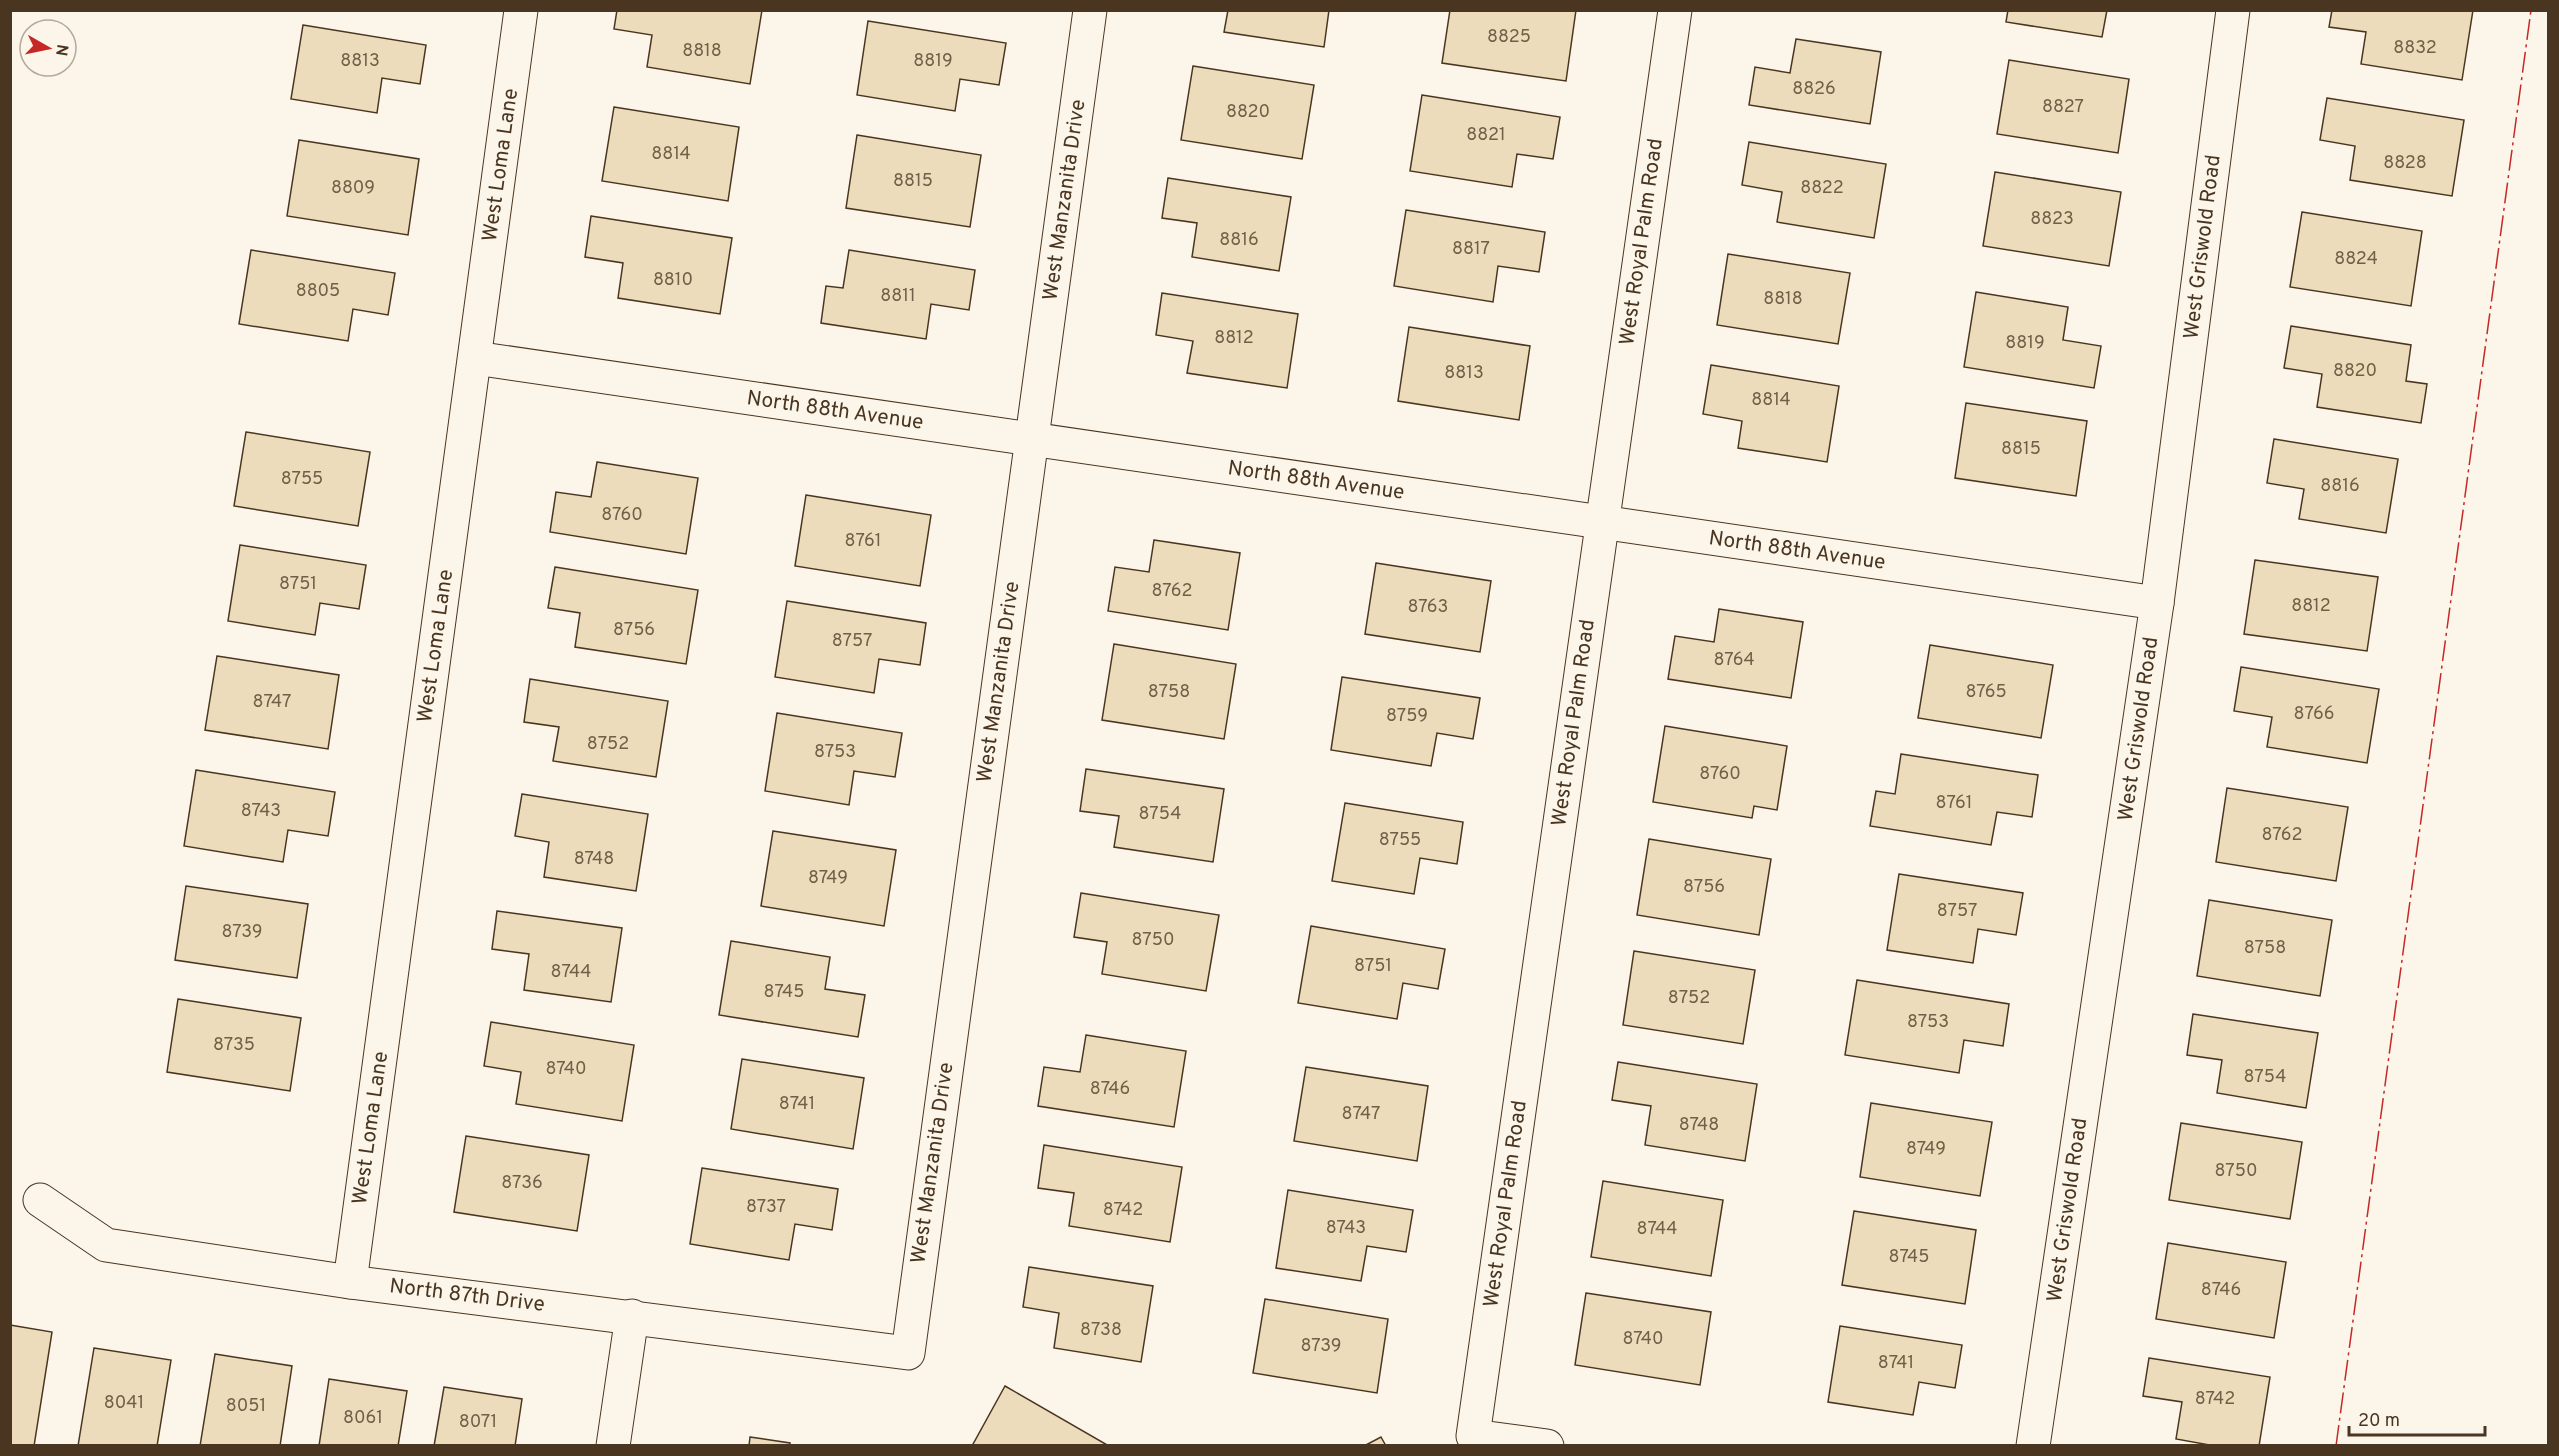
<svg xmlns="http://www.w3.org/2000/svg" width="2559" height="1456" viewBox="0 0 2559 1456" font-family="Overpass,sans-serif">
	<rect width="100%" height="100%" fill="#fbf6e9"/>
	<g fill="#ecdcbc" stroke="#4a3520" stroke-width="1.5">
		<polygon points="617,10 762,10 750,84 647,67 652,35 614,29"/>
		<polygon points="1228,10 1329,10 1324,47 1224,32"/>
		<polygon points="1450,10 1576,10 1566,81 1442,63"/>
		<polygon points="2008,10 2107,10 2102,37 2006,22"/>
		<polygon points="2332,10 2473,10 2462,80 2361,64 2366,32 2329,27"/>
		<polygon points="868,21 1006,43 999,85 960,79 955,111 857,95"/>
		<polygon points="303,25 426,45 420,84 382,78 377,113 291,99"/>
		<polygon points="1796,39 1881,52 1870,124 1749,105 1755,67 1790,73"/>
		<polygon points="2009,60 2129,79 2118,153 1997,134"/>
		<polygon points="1193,66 1314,85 1302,159 1181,140"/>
		<polygon points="1422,95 1560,117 1553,159 1517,154 1512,187 1410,171"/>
		<polygon points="2327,98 2464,120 2452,196 2350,180 2355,146 2320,140"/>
		<polygon points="614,107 739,127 728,201 602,181"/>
		<polygon points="857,135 981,155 970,227 846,208"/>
		<polygon points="299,140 419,159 408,235 287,216"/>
		<polygon points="1749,142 1886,164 1874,238 1777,222 1782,192 1742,185"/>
		<polygon points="1995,172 2121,192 2109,266 1983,246"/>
		<polygon points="1168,178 1291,197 1279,271 1192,257 1197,223 1162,218"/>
		<polygon points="1406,210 1545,232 1539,272 1498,266 1493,302 1394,286"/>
		<polygon points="2302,212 2422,231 2411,306 2290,287"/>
		<polygon points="591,216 732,238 720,314 618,298 623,263 585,257"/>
		<polygon points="251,250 395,273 388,315 353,309 348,341 239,324"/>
		<polygon points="849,250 975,270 969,310 931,304 926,339 821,323 826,286 843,288"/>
		<polygon points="1728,254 1850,273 1838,344 1717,325"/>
		<polygon points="1976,292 2068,307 2063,340 2101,346 2094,388 1964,367"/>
		<polygon points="1162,293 1298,314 1287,388 1187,373 1193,341 1156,335"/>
		<polygon points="2291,326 2411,345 2406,381 2427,384 2421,423 2317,407 2322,374 2284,368"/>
		<polygon points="1409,327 1530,346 1519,420 1398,401"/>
		<polygon points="1711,365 1839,386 1827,462 1738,448 1742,421 1703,414"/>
		<polygon points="1966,403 2087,421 2076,496 1955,478"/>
		<polygon points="246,432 370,452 358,526 234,506"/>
		<polygon points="2274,439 2398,459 2386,533 2299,519 2304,489 2267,483"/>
		<polygon points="597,462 698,478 686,554 550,532 556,492 591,497"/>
		<polygon points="806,495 931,515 920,586 795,566"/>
		<polygon points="1154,540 1240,553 1228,630 1108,611 1115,567 1149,572"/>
		<polygon points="240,545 366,565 359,609 320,603 315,635 228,621"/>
		<polygon points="2255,560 2378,577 2367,651 2244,634"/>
		<polygon points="1376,563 1491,581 1480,652 1365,634"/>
		<polygon points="555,567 698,590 686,664 575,647 580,613 548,608"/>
		<polygon points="787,601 926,623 920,665 879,659 874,693 775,677"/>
		<polygon points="1719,609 1803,622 1791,698 1668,679 1675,636 1714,642"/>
		<polygon points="1114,644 1236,664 1224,739 1102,720"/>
		<polygon points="1930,645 2053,665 2041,738 1918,718"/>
		<polygon points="217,656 339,675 328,749 205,730"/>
		<polygon points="2241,667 2379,689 2367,763 2267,747 2272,717 2234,711"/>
		<polygon points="1342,677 1480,698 1473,739 1437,733 1431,766 1331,750"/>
		<polygon points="530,679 668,701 656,777 553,761 559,727 524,722"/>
		<polygon points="777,713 902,733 895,777 854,771 849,805 765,791"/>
		<polygon points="1665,726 1787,746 1777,810 1754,806 1752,818 1653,802"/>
		<polygon points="1901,754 2038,775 2032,817 1997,812 1991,845 1870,826 1876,791 1895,794"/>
		<polygon points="1086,769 1224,789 1213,862 1114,847 1119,816 1080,811"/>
		<polygon points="196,770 335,792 328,836 288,830 283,862 184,846"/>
		<polygon points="2227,788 2348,807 2336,881 2216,862"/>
		<polygon points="522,794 648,814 636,891 544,877 549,842 515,836"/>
		<polygon points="1345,803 1463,822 1457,864 1420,858 1414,894 1332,881"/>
		<polygon points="773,831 896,850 884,926 761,906"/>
		<polygon points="1649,839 1771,859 1759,935 1637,915"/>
		<polygon points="1899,874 2023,893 2016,935 1978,929 1973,963 1887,950"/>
		<polygon points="186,886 308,904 297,978 175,960"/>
		<polygon points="1081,893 1219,915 1206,991 1102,974 1107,942 1074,937"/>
		<polygon points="2209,900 2332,920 2320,996 2197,976"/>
		<polygon points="497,911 622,928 611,1002 524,990 529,954 492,949"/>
		<polygon points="1311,926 1445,949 1438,989 1403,983 1397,1019 1298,1003"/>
		<polygon points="731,941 830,957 825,989 865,995 858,1037 719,1015"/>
		<polygon points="1634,951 1755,970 1743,1044 1623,1025"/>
		<polygon points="1857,980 2009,1004 2003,1046 1964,1040 1959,1073 1845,1055"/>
		<polygon points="178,999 301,1018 290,1091 167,1072"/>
		<polygon points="2193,1014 2318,1033 2306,1108 2217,1093 2222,1060 2187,1055"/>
		<polygon points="491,1022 634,1045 622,1121 516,1104 521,1072 484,1066"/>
		<polygon points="1086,1035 1186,1051 1174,1127 1038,1106 1044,1067 1080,1072"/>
		<polygon points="742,1059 864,1078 853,1149 731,1129"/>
		<polygon points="1618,1062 1757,1084 1745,1161 1645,1145 1651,1106 1612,1100"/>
		<polygon points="1306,1067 1428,1086 1417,1161 1294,1141"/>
		<polygon points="1871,1103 1992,1122 1980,1196 1860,1177"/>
		<polygon points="2181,1123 2302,1142 2290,1219 2169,1200"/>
		<polygon points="466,1136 589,1155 577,1231 454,1212"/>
		<polygon points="1044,1145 1182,1167 1170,1242 1069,1226 1074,1193 1038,1188"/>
		<polygon points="702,1168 838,1189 832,1230 795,1224 789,1260 690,1244"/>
		<polygon points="1603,1181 1723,1200 1711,1276 1591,1257"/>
		<polygon points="1288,1190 1413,1210 1406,1252 1367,1246 1361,1281 1276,1268"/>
		<polygon points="1854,1211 1976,1230 1965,1304 1842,1285"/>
		<polygon points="2168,1243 2286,1262 2274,1338 2156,1319"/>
		<polygon points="1029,1267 1153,1286 1141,1362 1054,1348 1059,1313 1023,1307"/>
		<polygon points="1586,1293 1711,1312 1700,1385 1575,1365"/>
		<polygon points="1265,1299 1388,1319 1377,1393 1253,1373"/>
		<polygon points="10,1325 52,1332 34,1446 10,1446"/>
		<polygon points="1840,1326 1962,1345 1955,1388 1919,1382 1913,1415 1828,1402"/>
		<polygon points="94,1348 171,1360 157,1446 78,1446"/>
		<polygon points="215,1354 292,1366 280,1446 200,1446"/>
		<polygon points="2149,1358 2270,1377 2259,1446 2215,1446 2176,1439 2182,1402 2143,1396"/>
		<polygon points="329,1379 407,1391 398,1446 319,1446"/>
		<polygon points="1005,1386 1109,1446 972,1446"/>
		<polygon points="444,1387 522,1399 515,1446 434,1446"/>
		<polygon points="750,1437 790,1443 790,1446 749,1446"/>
		<polygon points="1381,1437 1386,1446 1364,1446"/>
	</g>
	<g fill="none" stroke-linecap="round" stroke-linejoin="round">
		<defs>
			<g id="minor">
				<polyline points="475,358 2157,603"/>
				<polyline points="40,1200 106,1245 350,1282 908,1353 1090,10"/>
				<polyline points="350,1282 521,10"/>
				<polyline points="613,1446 632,1316"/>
				<polyline points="1547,1446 1473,1436 1675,10"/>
				<polyline points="2033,1446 2157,603 2233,10"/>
			</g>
		</defs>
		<use href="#minor" stroke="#4a3520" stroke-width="35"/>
		<use href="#minor" stroke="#fbf6e9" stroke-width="33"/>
		<polyline stroke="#c62828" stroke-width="1.5" stroke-dasharray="21 4.5 3 4.5" stroke-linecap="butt" points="2336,1446 2531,10"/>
	</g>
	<g text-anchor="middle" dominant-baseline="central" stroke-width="4.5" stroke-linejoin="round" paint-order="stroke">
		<g font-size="18" fill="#725f47">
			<text x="1509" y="37">8825</text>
			<text x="2415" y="48">8832</text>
			<text x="702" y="51">8818</text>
			<text x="360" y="61">8813</text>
			<text x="933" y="61">8819</text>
			<text x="1814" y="89">8826</text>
			<text x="2063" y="107">8827</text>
			<text x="1248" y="112">8820</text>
			<text x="1486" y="135">8821</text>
			<text x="671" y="154">8814</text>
			<text x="2405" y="163">8828</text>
			<text x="913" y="181">8815</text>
			<text x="353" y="188">8809</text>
			<text x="1822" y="188">8822</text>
			<text x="2052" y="219">8823</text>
			<text x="1239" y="240">8816</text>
			<text x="1471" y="249">8817</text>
			<text x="2356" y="259">8824</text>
			<text x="673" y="280">8810</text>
			<text x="318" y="291">8805</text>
			<text x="898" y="296">8811</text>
			<text x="1783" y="299">8818</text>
			<text x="1234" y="338">8812</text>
			<text x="2025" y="343">8819</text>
			<text x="2355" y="371">8820</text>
			<text x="1464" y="373">8813</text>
			<text x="1771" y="400">8814</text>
			<text x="2021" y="449">8815</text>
			<text x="302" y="479">8755</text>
			<text x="2340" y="486">8816</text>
			<text x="622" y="515">8760</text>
			<text x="863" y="541">8761</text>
			<text x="298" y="584">8751</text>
			<text x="1172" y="591">8762</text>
			<text x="2311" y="606">8812</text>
			<text x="1428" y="607">8763</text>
			<text x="634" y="630">8756</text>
			<text x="852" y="641">8757</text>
			<text x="1734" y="660">8764</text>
			<text x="1169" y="692">8758</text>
			<text x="1986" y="692">8765</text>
			<text x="272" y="702">8747</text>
			<text x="2314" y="714">8766</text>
			<text x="1407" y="716">8759</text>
			<text x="608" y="744">8752</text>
			<text x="835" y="752">8753</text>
			<text x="1720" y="774">8760</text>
			<text x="1954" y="803">8761</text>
			<text x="261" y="811">8743</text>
			<text x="1160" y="814">8754</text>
			<text x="2282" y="835">8762</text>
			<text x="1400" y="840">8755</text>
			<text x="594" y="859">8748</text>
			<text x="828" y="878">8749</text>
			<text x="1704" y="887">8756</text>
			<text x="1957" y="911">8757</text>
			<text x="242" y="932">8739</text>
			<text x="1153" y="940">8750</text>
			<text x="2265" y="948">8758</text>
			<text x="1373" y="966">8751</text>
			<text x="571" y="972">8744</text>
			<text x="784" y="992">8745</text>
			<text x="1689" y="998">8752</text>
			<text x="1928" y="1022">8753</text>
			<text x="234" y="1045">8735</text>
			<text x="566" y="1069">8740</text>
			<text x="2265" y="1077">8754</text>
			<text x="1110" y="1089">8746</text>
			<text x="797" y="1104">8741</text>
			<text x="1361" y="1114">8747</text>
			<text x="1699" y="1125">8748</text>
			<text x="1926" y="1149">8749</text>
			<text x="2236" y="1171">8750</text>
			<text x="522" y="1183">8736</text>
			<text x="766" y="1207">8737</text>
			<text x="1123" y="1210">8742</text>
			<text x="1346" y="1228">8743</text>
			<text x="1657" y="1229">8744</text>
			<text x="1909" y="1257">8745</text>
			<text x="2221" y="1290">8746</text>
			<text x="1101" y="1330">8738</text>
			<text x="1643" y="1339">8740</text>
			<text x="1321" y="1346">8739</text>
			<text x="1896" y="1363">8741</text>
			<text x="2215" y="1399">8742</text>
			<text x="124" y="1403">8041</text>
			<text x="246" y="1406">8051</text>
			<text x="363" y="1418">8061</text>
			<text x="478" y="1422">8071</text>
		</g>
		<g font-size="21" fill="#4a3520" stroke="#fbf6e9">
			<text transform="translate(501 165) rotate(-82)">West Loma Lane</text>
			<text transform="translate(1065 200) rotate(-82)">West Manzanita Drive</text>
			<text transform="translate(1642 242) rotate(-82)">West Royal Palm Road</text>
			<text transform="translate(2203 247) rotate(-83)">West Griswold Road</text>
			<text transform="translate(835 411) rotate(8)">North 88th Avenue</text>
			<text transform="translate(1316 481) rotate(8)">North 88th Avenue</text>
			<text transform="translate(1797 551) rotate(8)">North 88th Avenue</text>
			<text transform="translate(436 646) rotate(-82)">West Loma Lane</text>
			<text transform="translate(999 682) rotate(-82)">West Manzanita Drive</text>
			<text transform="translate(1574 723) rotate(-82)">West Royal Palm Road</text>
			<text transform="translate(2139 729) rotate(-82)">West Griswold Road</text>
			<text transform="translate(371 1128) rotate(-82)">West Loma Lane</text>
			<text transform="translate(933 1163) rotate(-82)">West Manzanita Drive</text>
			<text transform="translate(1506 1204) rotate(-82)">West Royal Palm Road</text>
			<text transform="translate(2068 1210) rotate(-82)">West Griswold Road</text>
			<text transform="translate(467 1296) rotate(7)">North 87th Drive</text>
		</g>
	</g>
	<rect width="2559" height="1456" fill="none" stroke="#4a3520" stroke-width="24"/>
	<g transform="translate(48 48) rotate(99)"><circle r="28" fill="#fbf6e9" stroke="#b4a999" stroke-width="1.5"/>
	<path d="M0-4.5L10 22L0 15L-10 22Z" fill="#c62828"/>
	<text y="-9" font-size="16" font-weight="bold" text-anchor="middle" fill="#4a3520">N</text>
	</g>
	<path d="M2349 1426v9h136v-9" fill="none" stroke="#4a3520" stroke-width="3"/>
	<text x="2358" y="1426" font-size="18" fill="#4a3520" stroke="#fbf6e9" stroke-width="4.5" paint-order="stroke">20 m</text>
</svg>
